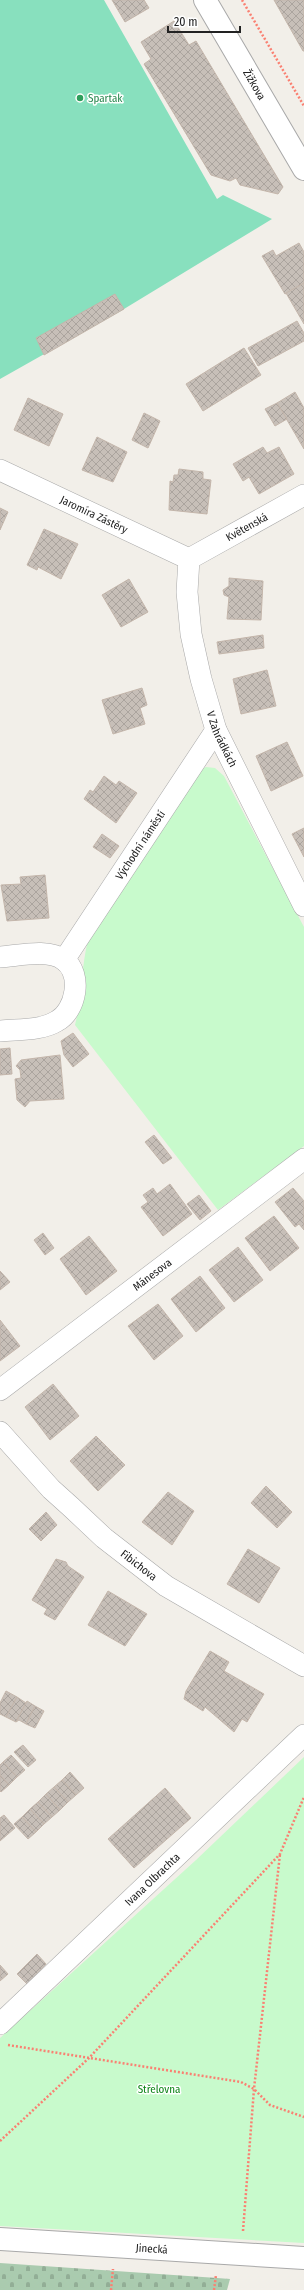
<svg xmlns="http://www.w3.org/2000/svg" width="304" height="2290" viewBox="0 0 304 2290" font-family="'Fira Sans Condensed',sans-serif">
	<defs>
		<pattern id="cemetery-stones" width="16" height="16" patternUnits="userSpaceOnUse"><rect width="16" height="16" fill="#aacbaf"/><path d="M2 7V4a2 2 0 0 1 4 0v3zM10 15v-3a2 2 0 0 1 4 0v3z" fill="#92ae96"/></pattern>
		<pattern id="building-cross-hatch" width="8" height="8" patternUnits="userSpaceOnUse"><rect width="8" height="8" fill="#c7bfb8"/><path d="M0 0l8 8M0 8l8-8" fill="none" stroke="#aba49e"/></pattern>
	</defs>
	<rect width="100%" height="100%" fill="#f2efe9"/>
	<polygon fill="url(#cemetery-stones)" points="0,2263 217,2278 230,2279 227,2290 0,2290"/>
	<g fill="#c8facc">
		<path d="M206,767L215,768L224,776L304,927V1146L218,1210L75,1025C82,997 81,968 88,940L197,772Z"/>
		<polygon points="304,1757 304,2243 0,2226 0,2038 196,1860"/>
	</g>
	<polygon fill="#88e0be" points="0,0 104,0 217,199 223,195 272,219 124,309 0,379"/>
	<g fill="url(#building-cross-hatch)" stroke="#c4b6ab">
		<polygon points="112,0 144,0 149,8 125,22"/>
		<polygon points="274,0 304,0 304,51 303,51"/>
		<polygon points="174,21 189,45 196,41 283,187 278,194 240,185 236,178 230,181 211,175 144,64 151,59 141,42"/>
		<polygon points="299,243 304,252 304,283 285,294 262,256 273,250 276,256"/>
		<polygon points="304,283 304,324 286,293"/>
		<polygon points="115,294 124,309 44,355 36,338"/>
		<polygon points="297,321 304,333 304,341 258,366 248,348"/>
		<polygon points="244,348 261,375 203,411 186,384"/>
		<polygon points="295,392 304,408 304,449 277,403"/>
		<polygon points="28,398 63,414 49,446 14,430"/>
		<polygon points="277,403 287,419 275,426 265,409"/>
		<polygon points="144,413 160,421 148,448 132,440"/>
		<polygon points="97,437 127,452 113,482 82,470"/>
		<polygon points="263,447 267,453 279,447 294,474 259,494 249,477 243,481 233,464"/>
		<polygon points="179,469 203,472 203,479 211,480 207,514 169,510 170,481 173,482 174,475 178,475"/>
		<polygon points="0,508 8,512 0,530"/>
		<polygon points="44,529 78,544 61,579 38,567 37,570 27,565"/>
		<polygon points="229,578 263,581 261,620 227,619 229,597 224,595 223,590 229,586"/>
		<polygon points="129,579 148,612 121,627 102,595"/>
		<polygon points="263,635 264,648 219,654 217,642"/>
		<polygon points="267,670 276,706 241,714 233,679"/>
		<polygon points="142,688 147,705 140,708 145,724 113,734 102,700"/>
		<polygon points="287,742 303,776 271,791 256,756"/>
		<polygon points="104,776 116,785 119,781 137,793 116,823 84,799 90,790 93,792"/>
		<polygon points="304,828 304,857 292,834"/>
		<polygon points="102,834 119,846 110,858 93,847"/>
		<polygon points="45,875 49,918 7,921 1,885 21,884 20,877"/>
		<polygon points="73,1033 89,1054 73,1067 64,1055 61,1041"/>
		<polygon points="10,1048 12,1074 0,1075 0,1049"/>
		<polygon points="60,1055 64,1099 30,1101 25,1107 17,1100 15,1079 21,1078 20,1070 16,1066 21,1060"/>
		<polygon points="154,1135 172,1158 163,1164 145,1142"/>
		<polygon points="170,1184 192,1214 163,1236 141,1207 148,1202 143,1195 153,1188 157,1194"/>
		<polygon points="293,1188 304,1201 304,1230 299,1224 295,1227 275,1202"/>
		<polygon points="199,1195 211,1211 200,1220 187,1204"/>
		<polygon points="274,1216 299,1248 270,1271 245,1238"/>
		<polygon points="43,1233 54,1248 45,1255 34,1240"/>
		<polygon points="89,1236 117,1271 86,1295 60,1259"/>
		<polygon points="238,1247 263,1280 234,1302 209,1270"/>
		<polygon points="0,1271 10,1282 0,1290"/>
		<polygon points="200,1276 225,1308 196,1332 171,1299"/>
		<polygon points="158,1304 183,1336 154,1360 128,1326"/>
		<polygon points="0,1320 20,1346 0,1361"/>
		<polygon points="53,1384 79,1416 50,1440 25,1407"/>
		<polygon points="96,1436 125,1465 98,1491 70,1461"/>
		<polygon points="266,1486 292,1512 277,1528 251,1503"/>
		<polygon points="168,1492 194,1511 172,1545 142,1522"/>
		<polygon points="46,1512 57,1525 41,1541 29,1529"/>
		<polygon points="248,1549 280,1568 259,1603 227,1584"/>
		<polygon points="56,1559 66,1562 68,1566 84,1577 55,1620 44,1614 47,1609 32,1600"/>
		<polygon points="108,1591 147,1614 125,1646 88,1625"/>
		<polygon points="210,1651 229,1662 224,1671 264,1694 247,1722 242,1719 234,1732 205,1707 203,1711 184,1699 186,1691"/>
		<polygon points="6,1691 17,1697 6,1717 0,1714 0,1703"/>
		<polygon points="17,1697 26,1703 16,1722 6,1717"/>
		<polygon points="27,1701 35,1706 26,1724 19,1720 16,1722"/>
		<polygon points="35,1706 44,1711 35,1728 26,1724"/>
		<polygon points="23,1745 36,1760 28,1767 14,1752"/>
		<polygon points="11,1755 25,1770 17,1777 3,1762"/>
		<polygon points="3,1762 17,1777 9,1785 0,1775 0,1765"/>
		<polygon points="70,1772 84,1788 76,1795 62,1780"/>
		<polygon points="0,1775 9,1785 1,1792 0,1791"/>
		<polygon points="62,1780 76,1795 68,1802 54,1787"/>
		<polygon points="54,1787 68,1802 60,1810 46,1794"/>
		<polygon points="165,1788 191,1818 134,1868 108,1839"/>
		<polygon points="46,1794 60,1810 52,1817 38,1802"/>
		<polygon points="38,1802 52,1817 44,1824 30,1809"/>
		<polygon points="30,1809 44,1824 36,1832 22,1817"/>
		<polygon points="4,1815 15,1828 0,1841 0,1818"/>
		<polygon points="22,1817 36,1832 28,1839 14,1824"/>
		<polygon points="37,1954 46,1964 27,1984 17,1974"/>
		<polygon points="0,1965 8,1974 0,1981"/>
	</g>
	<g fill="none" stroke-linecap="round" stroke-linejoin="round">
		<defs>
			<g id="minor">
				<path id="s1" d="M0,470L189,559"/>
				<path id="s2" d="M189,559L187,592L191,634L201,679L216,730L304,906"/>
				<path id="s3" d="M189,559L304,495"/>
				<path d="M0,957C18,956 48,948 64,960C83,974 76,1011 57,1021C41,1031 18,1029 0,1031"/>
				<path id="s4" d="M64,960L216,730"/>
				<path id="s5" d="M0,1390L304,1159"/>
				<path id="s6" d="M0,1432L51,1489L71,1507L104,1538L166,1586L304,1666"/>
				<path id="s7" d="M0,2024L304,1735"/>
			</g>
			<g id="tertiary">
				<path id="s8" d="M205,0L304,169"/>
				<path id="s9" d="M0,2239L304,2258"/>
			</g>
		</defs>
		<use href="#minor" stroke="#a9a9a9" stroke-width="22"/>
		<use href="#tertiary" stroke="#a9a9a9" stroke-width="24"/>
		<g stroke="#fa8072" stroke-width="2.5" stroke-dasharray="2 2" stroke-linecap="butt">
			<polyline points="242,0 304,106"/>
			<polyline points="8,2045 241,2082 254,2089 270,2105 304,2117"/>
			<polyline points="0,2141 89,2058 280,1854 304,1797"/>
			<polyline points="243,2231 254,2089 280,1854"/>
			<polyline points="111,2290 113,2269"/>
			<polyline points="214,2290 216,2275"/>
		</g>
		<use href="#minor" stroke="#fff" stroke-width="21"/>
		<use href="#tertiary" stroke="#fff" stroke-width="22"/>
	</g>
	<circle fill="#2e9e5b" stroke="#fff" stroke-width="1.5" cx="80" cy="98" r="4"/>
	<g text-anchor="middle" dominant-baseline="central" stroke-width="3" stroke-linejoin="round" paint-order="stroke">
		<g font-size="11" fill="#222" stroke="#fff">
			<text stroke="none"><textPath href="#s8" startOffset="98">Žižkova</textPath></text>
			<text stroke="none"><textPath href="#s1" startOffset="104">Jaromíra Zástěry</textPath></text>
			<text stroke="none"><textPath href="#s3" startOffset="66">Květenská</textPath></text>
			<text stroke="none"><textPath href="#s2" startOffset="185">V Zahrádkách</textPath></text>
			<text stroke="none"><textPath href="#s4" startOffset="138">Východní náměstí</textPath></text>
			<text stroke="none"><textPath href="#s5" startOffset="191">Mánesova</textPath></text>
			<text stroke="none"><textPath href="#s6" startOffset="193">Fibichova</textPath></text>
			<text stroke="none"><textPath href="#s7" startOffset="210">Ivana Olbrachta</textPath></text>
			<text stroke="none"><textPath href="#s9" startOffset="152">Jinecká</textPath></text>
		</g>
		<g font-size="11" fill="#27864d" stroke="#fff" text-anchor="start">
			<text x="88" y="98">Spartak</text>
		</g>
		<g font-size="11" fill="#0c8416" stroke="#fff">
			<text x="159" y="2089">Střelovna</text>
		</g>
	</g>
	<path d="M168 26v6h72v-6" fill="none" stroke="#222222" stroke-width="2"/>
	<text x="174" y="26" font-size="12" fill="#222222" stroke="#ffffff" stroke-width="3" paint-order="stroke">20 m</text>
</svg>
